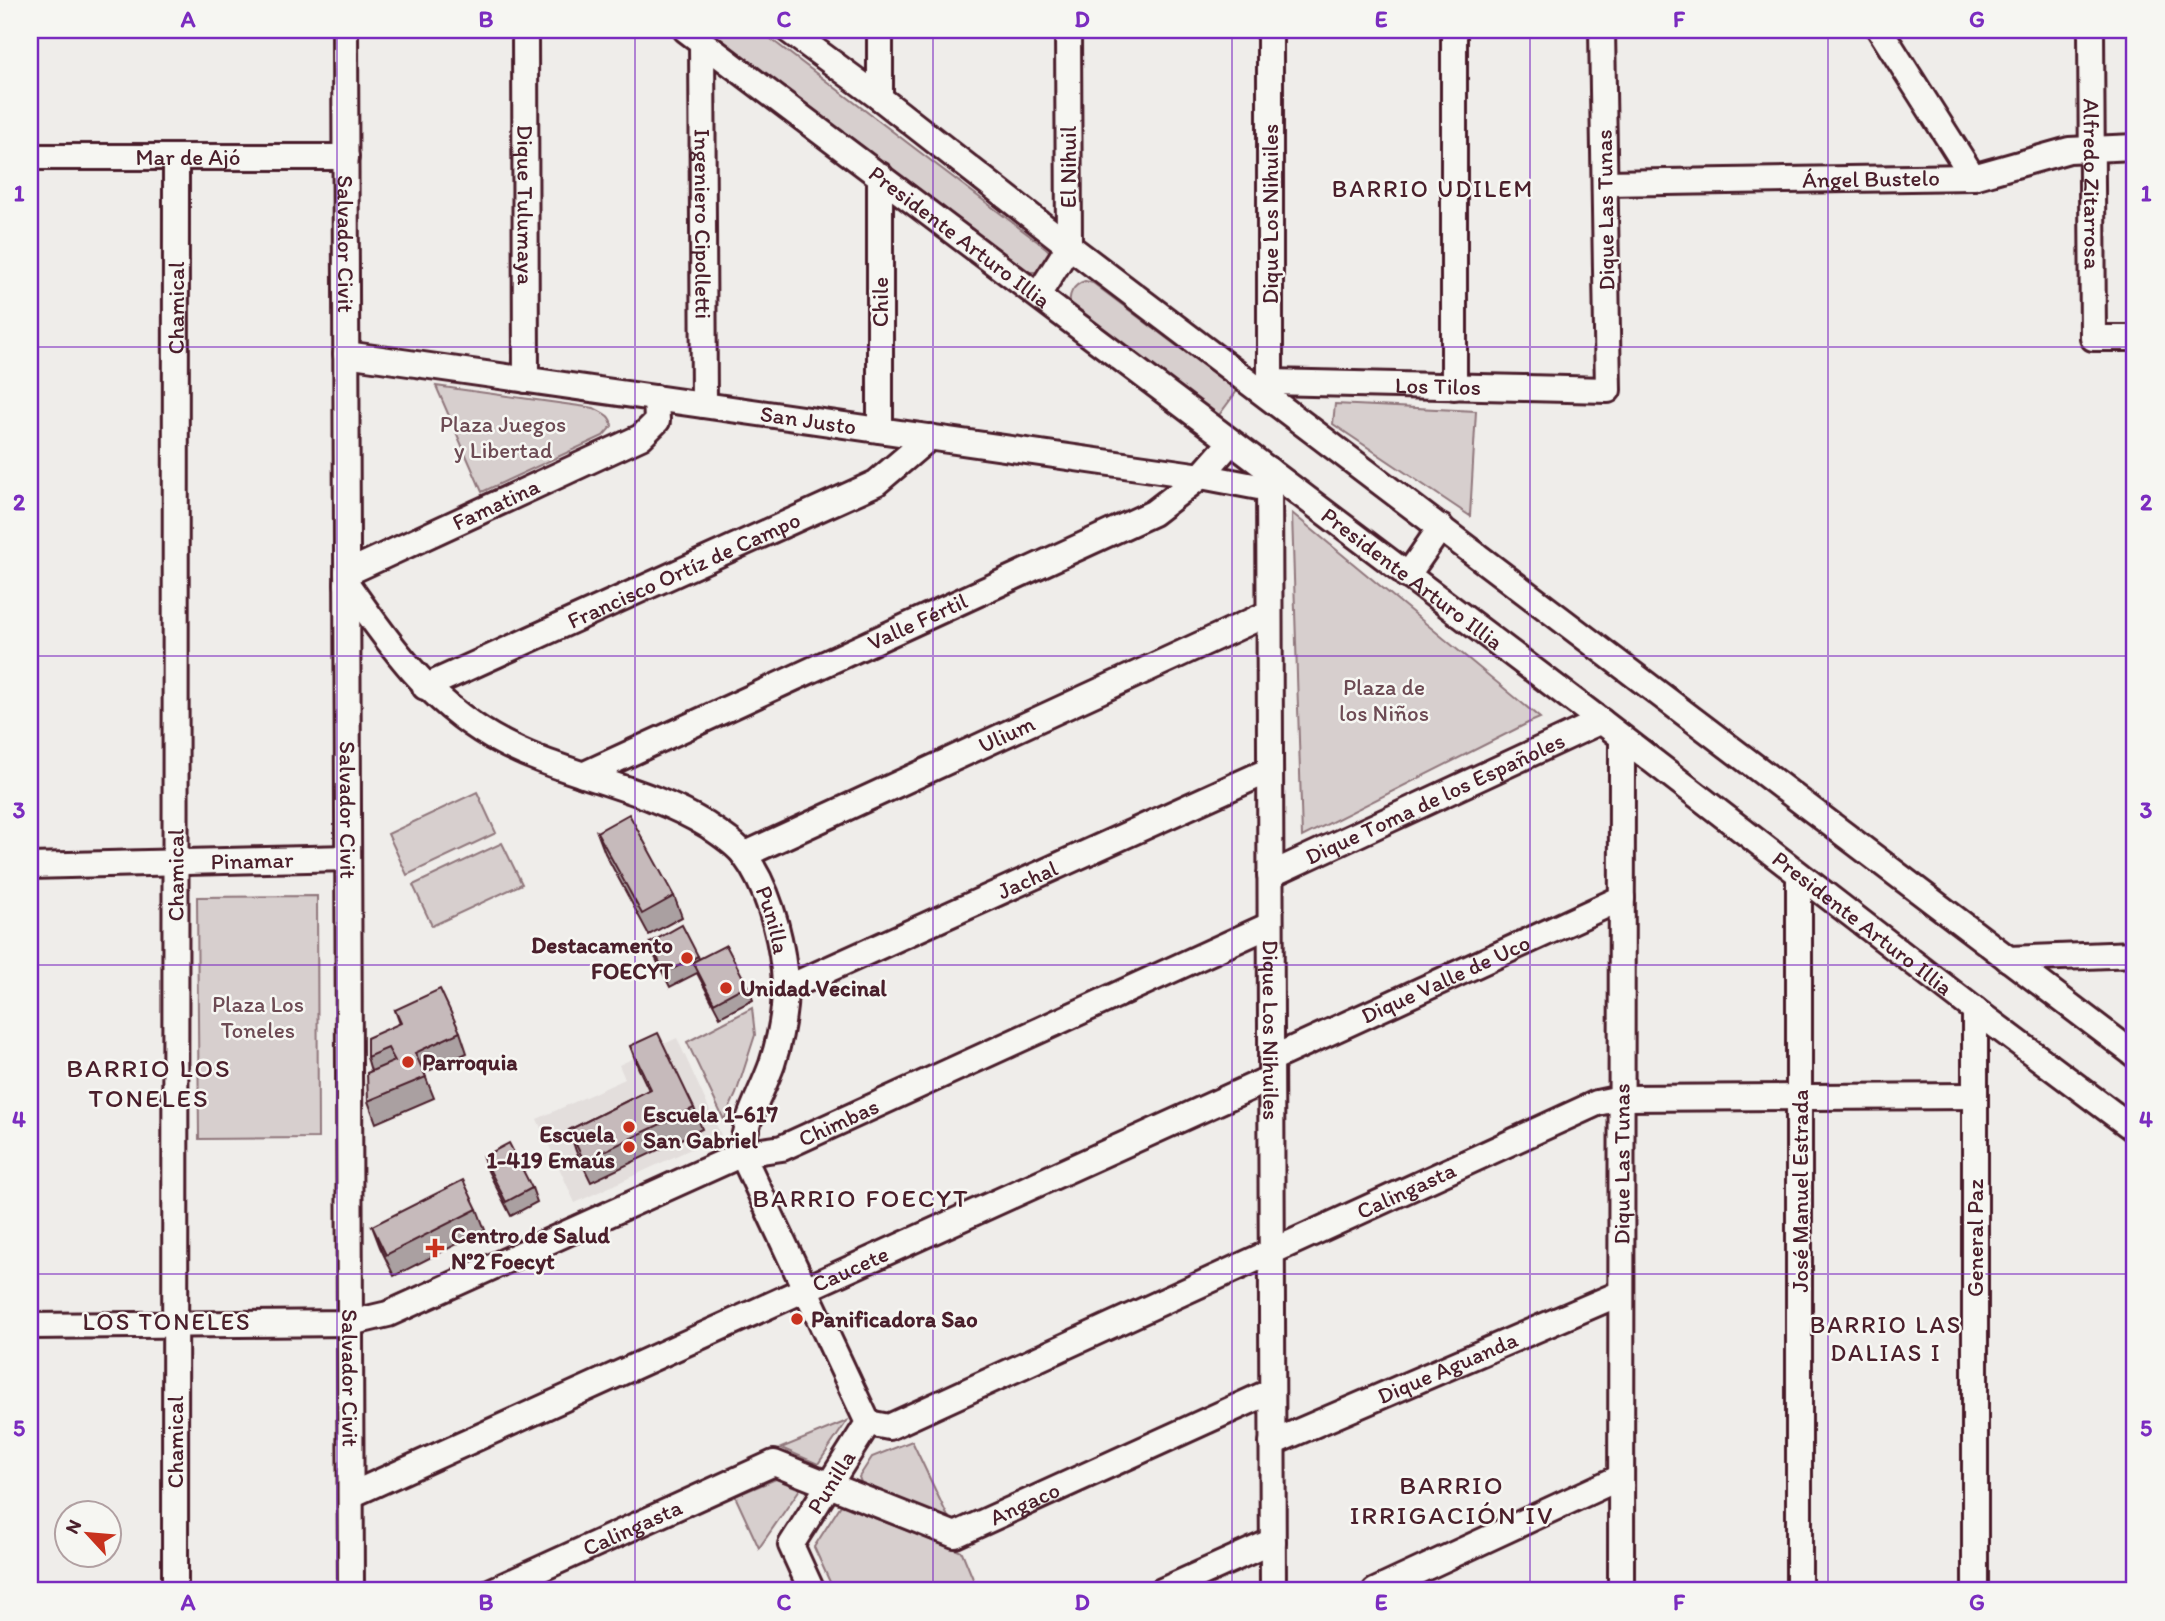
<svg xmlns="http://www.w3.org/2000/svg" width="2165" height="1621" viewBox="0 0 2165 1621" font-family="Itim,sans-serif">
	<rect width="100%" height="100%" fill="#efedea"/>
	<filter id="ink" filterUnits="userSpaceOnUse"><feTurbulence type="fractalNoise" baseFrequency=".0143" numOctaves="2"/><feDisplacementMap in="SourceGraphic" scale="14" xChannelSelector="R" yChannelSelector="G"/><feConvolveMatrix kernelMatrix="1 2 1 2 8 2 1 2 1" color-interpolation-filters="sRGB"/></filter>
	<g filter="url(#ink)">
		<polygon fill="#e3dedc" points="677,1038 721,1135 575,1203 537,1119 625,1079 619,1065"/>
		<g fill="#d7cfce" stroke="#90777c" stroke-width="2">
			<polygon points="709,30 759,30 1046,248 1050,252 1050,257 1041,272 1029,272"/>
			<path d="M1085,281L1093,283L1237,391L1216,419L1071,308C1067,295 1073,285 1085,281Z"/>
			<path d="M436,386L594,408C603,413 611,415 612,426L603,436L482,492Z"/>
			<polygon points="1335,404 1476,411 1470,516 1333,424"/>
			<polygon points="1292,513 1540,718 1528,723 1302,837"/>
			<polygon points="477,792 496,833 407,875 388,834"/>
			<polygon points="502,843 522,884 432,926 413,885"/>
			<polygon points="317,896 318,1138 199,1139 197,897"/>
			<polygon points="752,1008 755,1035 736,1094 724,1120 687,1042"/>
			<polygon points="847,1421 818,1464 781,1448"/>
			<polygon points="912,1441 949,1519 862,1485 859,1477 872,1457"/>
			<polygon points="776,1479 800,1489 759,1548 735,1496"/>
			<polygon points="841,1505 962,1552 978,1591 834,1591 814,1547"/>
		</g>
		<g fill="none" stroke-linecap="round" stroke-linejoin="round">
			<defs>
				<g id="minor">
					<path id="s1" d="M345,30L351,1591"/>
					<path id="s2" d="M525,30L526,380"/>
					<path id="s3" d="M686,30L1601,721L1975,1010L2135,1130"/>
					<polyline points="788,30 880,98 1069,246 2135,1055"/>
					<polyline points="880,30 880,98"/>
					<polyline points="1454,30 1454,387"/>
					<polyline points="1880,30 1973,177"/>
					<path id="s4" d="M2091,30L2093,338H2135"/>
					<path id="s5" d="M702,42L704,405"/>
					<path id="s6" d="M30,157H346"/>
					<polyline points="880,175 880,430"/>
					<path id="s7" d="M1605,183L1973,177L2069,150L2135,147"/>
					<polyline points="1038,295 1069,246 1068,30"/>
					<path id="s8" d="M346,354L1201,476L1269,489"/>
					<path id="s9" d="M1270,382L1608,390L1602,30"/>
					<polyline points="1270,397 1270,30"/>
					<path id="s10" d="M1269,470L1273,1591"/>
					<path id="s11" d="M347,573L641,437L657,421L656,398"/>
					<polyline points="1407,576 1441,527"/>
					<path id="s12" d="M347,584C389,644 428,700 492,737C560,776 640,784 707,825C720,834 735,843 744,855C767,885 780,932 784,970C787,1002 782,1033 772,1064C762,1093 743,1122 742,1154L868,1423L791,1545L812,1591"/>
					<path id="s13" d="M425,687L876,483L930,437"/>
					<path id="s14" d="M583,775L1153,513L1201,476L1231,442"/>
					<path id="s15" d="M744,855L1269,613"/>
					<path id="s16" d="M30,866L348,858"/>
					<path id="s17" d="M1270,875L1601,721"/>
					<polyline points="1799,875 1799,1591"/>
					<polyline points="2008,959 2135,954"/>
					<path id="s18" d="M785,989L1270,770"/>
					<path id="s19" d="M1271,1059L1622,898"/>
					<path id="s20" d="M30,1326L350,1323L388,1314L742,1154L782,1148L1270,925"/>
					<path id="s21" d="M868,1423L889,1427L1597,1103L1621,1098L1975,1096"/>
					<path id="s22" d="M1272,1443L1621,1293"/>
					<path id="s23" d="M351,1495L1271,1078"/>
					<path id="s24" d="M175,1591L176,158"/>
					<path id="s25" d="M492,1591L774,1463L955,1535L1272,1391"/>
					<polyline points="1162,1591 1273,1541"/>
					<polyline points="1375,1591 1621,1477"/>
					<path id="s26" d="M1621,1591L1622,738"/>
					<polyline points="1975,1591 1975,1010"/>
				</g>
			</defs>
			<use href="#minor" stroke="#4a1f2b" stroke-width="30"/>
			<use href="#minor" stroke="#f6f6f2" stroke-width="24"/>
		</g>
		<g fill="#aaa0a1" stroke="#4a1f2b" stroke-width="2">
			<polygon points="597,832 674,896 682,917 649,935 605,853"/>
			<polygon points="650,943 698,956 699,959 747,985 753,1000 720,1017 697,973 670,987 655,957"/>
			<polygon points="395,1010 460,1032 467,1053 424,1073 434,1098 376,1123 368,1101 371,1071 367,1057 400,1024"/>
			<polygon points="630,1046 694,1108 702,1129 591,1182 576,1151 569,1130 649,1090 638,1067"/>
			<polygon points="483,1157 532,1188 537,1202 511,1216 488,1171"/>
			<polygon points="477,1209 485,1230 394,1276 380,1247 372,1226"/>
		</g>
		<g fill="#c6babb" stroke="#4a1f2b" stroke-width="2">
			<polygon points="629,814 674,896 642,914 597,832"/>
			<polygon points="682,925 698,956 665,973 650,943"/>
			<polygon points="726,945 747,985 714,1003 693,962"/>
			<polygon points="440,989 460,1032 415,1053 426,1077 368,1101 367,1073 395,1061 388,1048 367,1057 367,1038 401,1023 395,1010"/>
			<polygon points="658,1033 694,1108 584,1161 569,1130 651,1089 630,1046"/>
			<polygon points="509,1143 532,1188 506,1202 483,1157"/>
			<polygon points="463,1180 477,1209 386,1255 372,1226"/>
		</g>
	</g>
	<path fill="none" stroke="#7b2cbf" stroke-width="2" stroke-opacity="0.55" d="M337,30V1591M635,30V1591M933,30V1591M1232,30V1591M1530,30V1591M1828,30V1591M30,347H2135M30,656H2135M30,965H2135M30,1274H2135"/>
	<g fill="#c8321e" stroke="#f6f6f2" stroke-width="2.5">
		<circle cx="687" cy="958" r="7"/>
		<circle cx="726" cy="988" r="7"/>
		<circle cx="408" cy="1062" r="7"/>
		<circle cx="629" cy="1127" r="7"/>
		<circle cx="629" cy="1147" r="7"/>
		<path d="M431.5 1237.5h7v7h7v7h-7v7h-7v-7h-7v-7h7z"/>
		<circle cx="797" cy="1319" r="7"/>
	</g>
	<g text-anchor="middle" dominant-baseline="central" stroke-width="5" stroke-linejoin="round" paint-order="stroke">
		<g font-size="23" fill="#4a1f2b" stroke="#f6f6f2">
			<text stroke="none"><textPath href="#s6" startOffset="158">Mar de Ajó</textPath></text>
			<text transform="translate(1068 167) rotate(-90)">El Nihuil</text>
			<text stroke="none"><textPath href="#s7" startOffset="266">Ángel Bustelo</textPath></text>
			<text stroke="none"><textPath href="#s4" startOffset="154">Alfredo Zitarrosa</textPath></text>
			<text stroke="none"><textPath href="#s2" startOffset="175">Dique Tulumaya</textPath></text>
			<text transform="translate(1605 210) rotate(-91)">Dique Las Tunas</text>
			<text transform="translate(1270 214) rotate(-90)">Dique Los Nihuiles</text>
			<text stroke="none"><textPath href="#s5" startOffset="182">Ingeniero Cipolletti</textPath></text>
			<text stroke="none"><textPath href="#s3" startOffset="343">Presidente Arturo Illia</textPath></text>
			<text stroke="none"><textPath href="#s1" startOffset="214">Salvador Civit</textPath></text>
			<text transform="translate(880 302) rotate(-90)">Chile</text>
			<text stroke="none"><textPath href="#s24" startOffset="1283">Chamical</textPath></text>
			<text stroke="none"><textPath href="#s9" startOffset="168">Los Tilos</textPath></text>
			<text stroke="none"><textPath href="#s8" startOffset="467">San Justo</textPath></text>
			<text stroke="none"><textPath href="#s11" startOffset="164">Famatina</textPath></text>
			<text stroke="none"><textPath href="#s13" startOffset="284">Francisco Ortíz de Campo</textPath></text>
			<text stroke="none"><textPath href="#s3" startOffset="910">Presidente Arturo Illia</textPath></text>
			<text stroke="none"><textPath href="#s14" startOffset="368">Valle Fértil</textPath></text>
			<text stroke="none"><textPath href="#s15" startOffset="289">Ulium</textPath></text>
			<text stroke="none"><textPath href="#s17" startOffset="182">Dique Toma de los Españoles</textPath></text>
			<text stroke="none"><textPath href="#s1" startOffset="780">Salvador Civit</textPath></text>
			<text stroke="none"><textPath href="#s16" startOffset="222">Pinamar</textPath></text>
			<text stroke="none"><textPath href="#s24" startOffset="716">Chamical</textPath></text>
			<text stroke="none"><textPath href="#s18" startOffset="266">Jachal</textPath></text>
			<text stroke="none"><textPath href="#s12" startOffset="565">Punilla</textPath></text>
			<text stroke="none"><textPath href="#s3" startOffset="1477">Presidente Arturo Illia</textPath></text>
			<text stroke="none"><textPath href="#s19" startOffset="192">Dique Valle de Uco</textPath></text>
			<text stroke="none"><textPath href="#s10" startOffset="560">Dique Los Nihuiles</textPath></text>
			<text stroke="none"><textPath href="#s20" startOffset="850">Chimbas</textPath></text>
			<text stroke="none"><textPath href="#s26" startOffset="427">Dique Las Tunas</textPath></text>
			<text stroke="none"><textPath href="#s21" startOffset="590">Calingasta</textPath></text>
			<text transform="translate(1800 1191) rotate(-90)">José Manuel Estrada</text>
			<text transform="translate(1975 1238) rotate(-90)">General Paz</text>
			<text stroke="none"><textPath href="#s23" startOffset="548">Caucete</textPath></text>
			<text stroke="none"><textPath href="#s22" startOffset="191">Dique Aguanda</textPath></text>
			<text stroke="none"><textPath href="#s1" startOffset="1348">Salvador Civit</textPath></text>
			<text stroke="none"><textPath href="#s24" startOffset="149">Chamical</textPath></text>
			<text transform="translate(831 1482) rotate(-58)">Punilla</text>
			<text stroke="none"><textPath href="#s25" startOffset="581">Angaco</textPath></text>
			<text stroke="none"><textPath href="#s25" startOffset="154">Calingasta</textPath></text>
		</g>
		<g font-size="23" fill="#6d4b54" stroke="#f6f6f2">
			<text x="503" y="424">Plaza Juegos<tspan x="503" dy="26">y Libertad</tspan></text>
			<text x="1384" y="687">Plaza de<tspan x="1384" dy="26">los Niños</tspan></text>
			<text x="258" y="1004">Plaza Los<tspan x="258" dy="26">Toneles</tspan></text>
		</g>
		<g font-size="23" font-weight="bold" fill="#4a1f2b" stroke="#f6f6f2" text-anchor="start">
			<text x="673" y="945" text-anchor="end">Destacamento<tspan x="673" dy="26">FOECYT</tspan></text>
			<text x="740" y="988">Unidad Vecinal</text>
			<text x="422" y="1062">Parroquia</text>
			<text x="643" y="1114">Escuela 1-617<tspan x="643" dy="26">San Gabriel</tspan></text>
			<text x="615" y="1134" text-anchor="end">Escuela<tspan x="615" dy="26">1-419 Emaús</tspan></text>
			<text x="451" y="1235">Centro de Salud<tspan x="451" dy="26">N°2 Foecyt</tspan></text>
			<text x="811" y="1319">Panificadora Sao</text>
		</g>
		<g font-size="24" letter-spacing="2" fill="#4a1f2b" stroke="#f6f6f2">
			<text x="1433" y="188">BARRIO UDILEM</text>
			<text x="167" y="1321">LOS TONELES</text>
			<text x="1886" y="1324">BARRIO LAS<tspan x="1886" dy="28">DALIAS I</tspan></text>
		</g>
		<g font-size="26" letter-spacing="2" fill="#4a1f2b" stroke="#f6f6f2">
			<text x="149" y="1068">BARRIO LOS<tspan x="149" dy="30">TONELES</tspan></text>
			<text x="861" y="1198">BARRIO FOECYT</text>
			<text x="1452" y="1485">BARRIO<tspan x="1452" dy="30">IRRIGACIÓN IV</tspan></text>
		</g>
	</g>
	<rect width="2165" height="1621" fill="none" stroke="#f6f6f2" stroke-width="77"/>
	<g transform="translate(88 1534) rotate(296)"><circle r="33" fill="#f6f6f2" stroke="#b1a0a2" stroke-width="2"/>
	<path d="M0-5L12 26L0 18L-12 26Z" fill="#c8321e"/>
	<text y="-10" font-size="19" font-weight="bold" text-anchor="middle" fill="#4a1f2b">N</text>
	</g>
	<rect x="38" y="38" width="2088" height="1544" fill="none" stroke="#7b2cbf" stroke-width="2.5"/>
	<g font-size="23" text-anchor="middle" font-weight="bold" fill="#7b2cbf">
		<text x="188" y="27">A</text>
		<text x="486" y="27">B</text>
		<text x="784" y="27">C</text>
		<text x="1082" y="27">D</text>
		<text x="1381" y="27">E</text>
		<text x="1679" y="27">F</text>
		<text x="1977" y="27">G</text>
		<text x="19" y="201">1</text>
		<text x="2146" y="201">1</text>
		<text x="19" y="510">2</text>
		<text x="2146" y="510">2</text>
		<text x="19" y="818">3</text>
		<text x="2146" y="818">3</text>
		<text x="19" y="1127">4</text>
		<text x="2146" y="1127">4</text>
		<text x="19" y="1436">5</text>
		<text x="2146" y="1436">5</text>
		<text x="188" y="1610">A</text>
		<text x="486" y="1610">B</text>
		<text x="784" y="1610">C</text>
		<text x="1082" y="1610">D</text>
		<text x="1381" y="1610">E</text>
		<text x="1679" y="1610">F</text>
		<text x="1977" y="1610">G</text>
	</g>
</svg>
